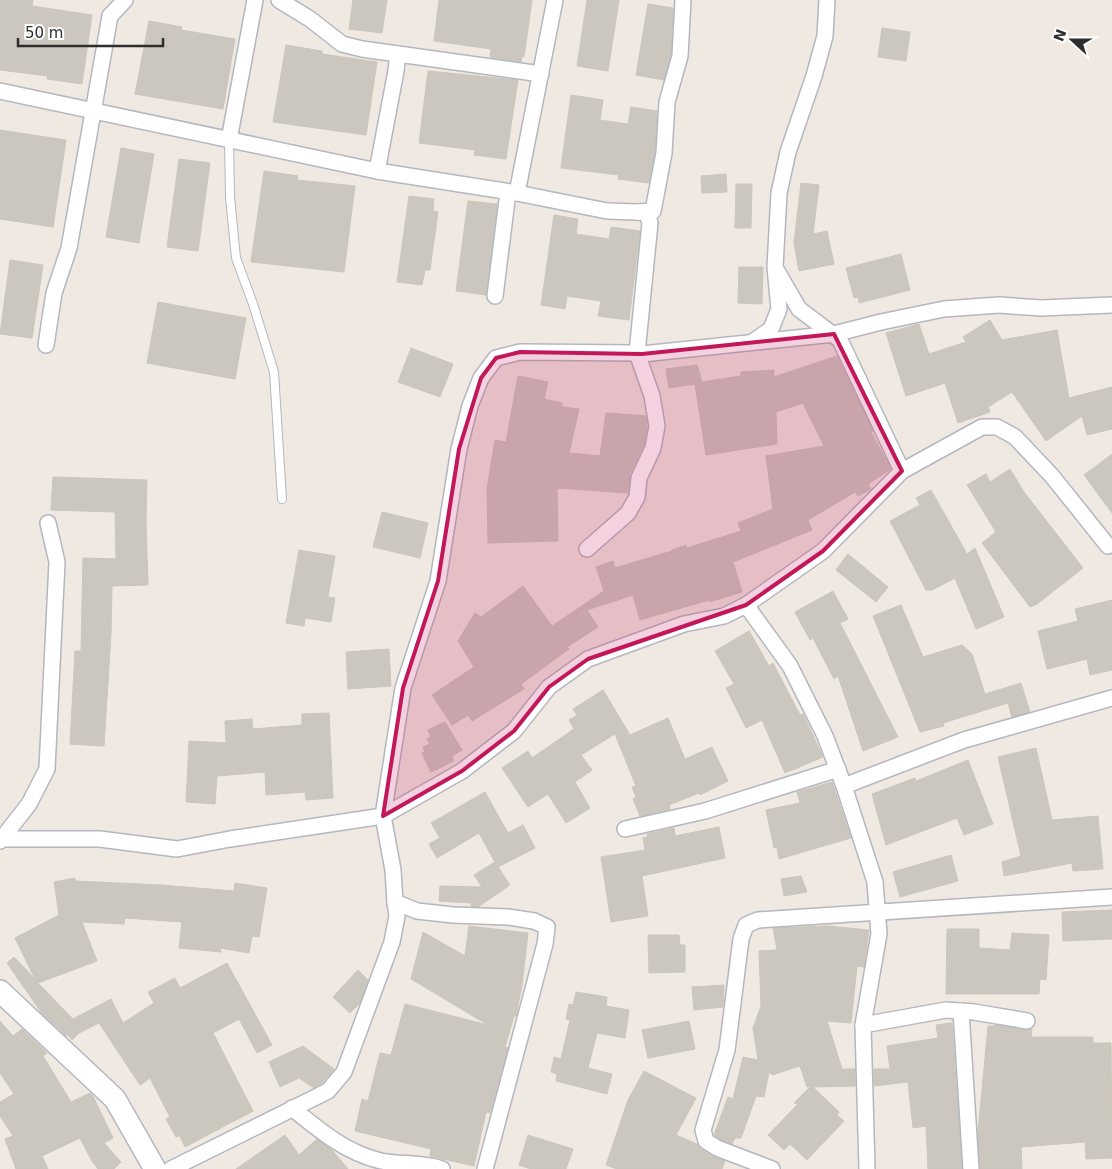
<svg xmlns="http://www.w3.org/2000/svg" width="1112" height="1169" viewBox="0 0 1112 1169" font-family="'DejaVu Sans',sans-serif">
	<rect width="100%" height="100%" fill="#efe9e1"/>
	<g fill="#cbc7bf" stroke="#cbc5ba">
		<polygon points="0,0 33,0 32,6 92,15 82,84 47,79 48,76 0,70"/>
		<polygon points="353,0 387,0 382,33 349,29"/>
		<polygon points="439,0 532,0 524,57 522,56 521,62 490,57 491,49 434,41"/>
		<polygon points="587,0 619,0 608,71 577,66"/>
		<polygon points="648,4 673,8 671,54 664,80 636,75"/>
		<polygon points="149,21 182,27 181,30 235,39 223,109 135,94"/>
		<polygon points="882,28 910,32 906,61 878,57"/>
		<polygon points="286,45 322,51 322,54 377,62 366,135 273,122"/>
		<polygon points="428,71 518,80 506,159 474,155 475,150 419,143"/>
		<polygon points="571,95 603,100 600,120 628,124 631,107 657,111 655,152 649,183 618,179 619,175 561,168"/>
		<polygon points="0,130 66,140 53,227 0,219"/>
		<polygon points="121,148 154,154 139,243 106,237"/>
		<polygon points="179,159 210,163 198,251 167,247"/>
		<polygon points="264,171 298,176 297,180 355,186 344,272 251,262"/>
		<polygon points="726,174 727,192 702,193 701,176"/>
		<polygon points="801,183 819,185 813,234 827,231 834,264 799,271 794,243"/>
		<polygon points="736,184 752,184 751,228 735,228"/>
		<polygon points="409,196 434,199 433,211 438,212 430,270 425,270 422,285 397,282"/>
		<polygon points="468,201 497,204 486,295 456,291"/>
		<polygon points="554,215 578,219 576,234 609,239 611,227 640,231 629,320 598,316 601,301 567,296 565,309 541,305"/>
		<polygon points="901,254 910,290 859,303 858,297 854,298 846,268"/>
		<polygon points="10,260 43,265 32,338 0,334"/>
		<polygon points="739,267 763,267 762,304 738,303"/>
		<polygon points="158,302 246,318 235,379 147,363"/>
		<polygon points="990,320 1002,340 1057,330 1069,398 1112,387 1112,429 1087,435 1082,416 1046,441 1012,392 988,407 990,412 958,423 945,383 906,396 886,333 919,324 929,354 966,342 963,337"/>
		<polygon points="411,348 453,364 440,397 398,382"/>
		<polygon points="837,356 873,431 871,432 891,469 868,484 871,489 858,496 855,492 808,520 812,530 733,562 742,592 709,602 709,600 640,620 633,595 587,610 598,627 567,647 569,649 521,684 524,689 472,721 468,715 452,725 432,695 474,667 458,641 475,613 481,617 523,586 552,626 604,591 596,567 613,561 615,568 672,551 672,550 686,545 687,548 741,531 738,523 773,509 766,456 824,446 803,403 776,412 777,444 706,455 695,384 669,388 666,369 697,365 702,382 741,376 741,372 774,370 774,377"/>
		<polygon points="518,376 548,382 544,399 562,403 562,407 579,409 569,453 600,456 606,413 646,416 647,426 644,445 630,474 628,493 557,488 558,541 488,543 487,489 495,440 506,442"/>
		<polygon points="1112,454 1112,513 1084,475"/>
		<polygon points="1010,469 1024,492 1083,568 1037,604 1030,607 982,543 996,532 967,485 986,474 990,482"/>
		<polygon points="53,477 147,480 146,521 148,585 112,586 111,634 104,746 70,744 75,651 81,651 83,558 116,559 115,512 51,510"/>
		<polygon points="931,490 967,554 975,548 1004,617 976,629 955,578 932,590 926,590 890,521 920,505 916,498"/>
		<polygon points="382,512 428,523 420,558 373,547"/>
		<polygon points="299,550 335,556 328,597 335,598 331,622 305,618 304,626 286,623"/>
		<polygon points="848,554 888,587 876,602 836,570"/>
		<polygon points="833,591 848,619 840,623 898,737 863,751 838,676 834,679 813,638 810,640 795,612"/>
		<polygon points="1112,600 1112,670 1090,675 1087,659 1047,669 1038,631 1078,621 1075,609"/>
		<polygon points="901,605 923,657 962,645 972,654 985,694 1021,683 1030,712 1012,717 1008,703 943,723 944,726 920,732 873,616"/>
		<polygon points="749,631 769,666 773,663 800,715 803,714 823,757 785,773 762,720 746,728 726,688 734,684 715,651"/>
		<polygon points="389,649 391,686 348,689 346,652"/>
		<polygon points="603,690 630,735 668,718 685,759 712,747 728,781 700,795 699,793 669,805 670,809 640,816 633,799 636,797 632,787 636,786 615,734 581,755 592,770 575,782 590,808 566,823 548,794 528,807 502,768 528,751 532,758 574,729 569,720 577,715 573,709"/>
		<polygon points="329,713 333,798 306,800 305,792 266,795 265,772 217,776 215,804 186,802 189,741 226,743 225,721 252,719 253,729 302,725 302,714"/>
		<polygon points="445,722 462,750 452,756 454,761 431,772 422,753 425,752 423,747 430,744 427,739 431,737 428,730"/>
		<polygon points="1036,748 1052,820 1098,816 1103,869 1073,871 1072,863 1004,876 1002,862 1021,856 998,757"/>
		<polygon points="968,760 993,824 964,835 957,818 886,845 872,794 915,778 916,781"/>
		<polygon points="832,782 851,838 779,859 777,847 774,848 766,810 800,803 797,792"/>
		<polygon points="485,792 508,833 523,825 535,848 498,867 510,885 478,907 471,906 472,903 439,901 440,886 482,887 474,875 495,862 496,864 479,833 437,858 429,844 440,838 431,823"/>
		<polygon points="719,827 725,858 642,876 648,916 611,922 601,857 645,850 643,838 648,837 647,834 674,828 675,836"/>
		<polygon points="951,855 958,881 900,897 893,872"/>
		<polygon points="801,876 807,892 784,896 781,879"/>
		<polygon points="75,878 75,881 161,885 234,891 235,883 267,888 259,937 252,936 249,953 220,948 221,952 179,948 182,922 125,918 124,924 82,922 97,961 38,983 73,1019 111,999 123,1023 154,1003 148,992 175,978 180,988 227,963 272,1045 257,1053 239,1019 213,1033 253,1111 185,1147 180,1136 176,1137 166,1119 170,1117 150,1078 140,1085 99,1023 79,1033 72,1040 67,1034 66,1036 41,1012 7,963 14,957 35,979 15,938 59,915 54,882"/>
		<polygon points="1112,910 1112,939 1063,941 1062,912"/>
		<polygon points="469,926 528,933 522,985 516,1016 514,1016 505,1047 508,1048 490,1113 486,1112 474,1166 430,1156 431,1149 355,1131 362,1099 368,1101 380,1053 391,1055 405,1004 488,1025 411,979 423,932 465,956"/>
		<polygon points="827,926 869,930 864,967 857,966 851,1023 827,1021 842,1069 855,1069 855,1086 813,1087 839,1112 837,1115 844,1121 807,1160 790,1144 784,1150 768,1135 798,1104 794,1103 810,1087 807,1087 800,1066 772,1075 769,1072 764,1097 756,1096 741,1138 735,1138 732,1144 721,1140 714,1135 728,1097 733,1099 743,1057 758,1060 753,1028 761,1006 759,951 777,950 773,928"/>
		<polygon points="947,929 979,929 979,948 1010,950 1012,933 1049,935 1046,980 1040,979 1039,994 946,994"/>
		<polygon points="648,935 679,935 680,945 685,945 685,972 649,973"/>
		<polygon points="358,970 368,980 360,1003 350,1013 333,997"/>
		<polygon points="724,985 723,1007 694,1010 692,987"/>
		<polygon points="576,992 607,997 606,1006 629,1010 625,1038 597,1033 588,1068 612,1074 607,1094 556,1081 557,1074 551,1072 554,1057 561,1059 570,1020 566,1019 569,1004 573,1005"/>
		<polygon points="0,1021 13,1036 22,1029 47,1053 43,1056 71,1102 90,1093 93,1096 113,1138 104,1143 121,1162 114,1169 98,1169 92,1161 80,1138 42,1156 48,1169 16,1169 5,1139 13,1136 0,1116 0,1102 14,1094 0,1073"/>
		<polygon points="689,1021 695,1049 648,1058 642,1030"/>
		<polygon points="952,1023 962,1169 928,1169 926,1126 913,1128 908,1082 874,1086 874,1069 890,1069 887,1046 938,1038 936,1025"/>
		<polygon points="995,1025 1025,1030 1032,1029 1031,1037 1093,1037 1093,1043 1111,1043 1112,1158 1086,1159 1085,1142 1021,1147 1022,1169 980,1169 978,1132 988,1026 994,1026"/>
		<polygon points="303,1046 334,1069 322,1083 314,1088 299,1078 280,1087 269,1062"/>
		<polygon points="644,1071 696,1098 676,1135 697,1144 701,1149 712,1156 725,1161 722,1169 617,1169 606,1165 628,1100"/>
		<polygon points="285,1135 299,1155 317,1139 332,1150 348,1169 236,1169"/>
		<polygon points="528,1135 573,1149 566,1169 531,1169 519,1165"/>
	</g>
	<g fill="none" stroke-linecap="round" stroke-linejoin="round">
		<defs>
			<polyline id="lane" points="229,140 230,197 236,258 253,304 274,372 282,499"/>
			<g id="street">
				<polyline points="279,0 310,19 342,44 362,49 398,54 396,71 377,171"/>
				<polyline points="398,54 541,74"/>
				<polyline points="0,91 377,171 517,193 607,211 637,212 653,211 664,153 667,102 680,56 683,0"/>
				<polyline points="229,140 255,0"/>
				<polyline points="517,193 555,0"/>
				<polyline points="777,271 799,309 840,340 902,471"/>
				<polyline points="495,296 508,192"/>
				<polyline points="754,341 771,329 779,309 775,267 779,193 788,152 814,76 825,36 827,0"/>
				<polyline points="46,345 54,293 69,248 110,16 125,0"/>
				<polyline points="587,549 628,513 637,497 639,478 653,448 657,426 652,396 637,353 650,223 647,213 637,212"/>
				<polyline points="746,605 790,666 825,736 844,786 875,882 879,934 863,1025 867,1169"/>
				<polyline points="844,786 964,740 1112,698"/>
				<polyline points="625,829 705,811 838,769"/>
				<polyline points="2,839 100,839 177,849 230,839 383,816 462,771 514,731 549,687 588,659 684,624 724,616 746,605 823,551 902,471 982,427 997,427 1015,437 1052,476 1108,546"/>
				<polyline points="0,841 29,804 47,769 57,562 48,523"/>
				<polyline points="961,1011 971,1169"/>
				<polyline points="863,1025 946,1010 974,1012 1027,1021"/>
				<path d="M292,1108C319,1130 346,1153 381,1161C402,1165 423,1162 442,1169"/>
				<polyline points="171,1169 328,1091 344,1072 392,942 397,916 395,902"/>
				<polyline points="485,1169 545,944 547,927 534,921 508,917 453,915 417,911 395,902 393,870 383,816 403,688 438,581 459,449 470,406 481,378 496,358 520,352 637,353 642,354 834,334 881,322 944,309 999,305 1041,308 1112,305"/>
				<polyline points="772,1169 717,1148 706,1141 703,1130 727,1050 741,939 746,925 758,920 1112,897"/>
			</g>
			<polyline id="secondary" points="0,991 115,1099 155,1169"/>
		</defs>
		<use href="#lane" stroke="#b4b7c1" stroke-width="10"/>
		<use href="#street" stroke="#b4b7c1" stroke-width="18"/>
		<use href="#secondary" stroke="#b4b7c1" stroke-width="24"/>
		<use href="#lane" stroke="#fff" stroke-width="8"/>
		<use href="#street" stroke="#fff" stroke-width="15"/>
		<use href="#secondary" stroke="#fff" stroke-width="21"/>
	</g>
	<path fill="#c2185b" fill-opacity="0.2" stroke="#c2185b" stroke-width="4" stroke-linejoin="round" d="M834,334L902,471L823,551L746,605L588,659L549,687L514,731L462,771L383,816L403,688L438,581L459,449L481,378L496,358L520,352L642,354Z"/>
	<g transform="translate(1072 40) rotate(291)" stroke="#ffffff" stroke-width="4" paint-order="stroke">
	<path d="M0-4L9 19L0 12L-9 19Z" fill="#2e2e2e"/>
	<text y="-8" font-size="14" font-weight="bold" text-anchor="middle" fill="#2e2e2e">N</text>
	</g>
	<path d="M18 38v8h145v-8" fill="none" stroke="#2e2e2e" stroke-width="2.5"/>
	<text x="25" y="38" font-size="15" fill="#2e2e2e" stroke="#ffffff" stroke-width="4" paint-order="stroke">50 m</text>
</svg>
